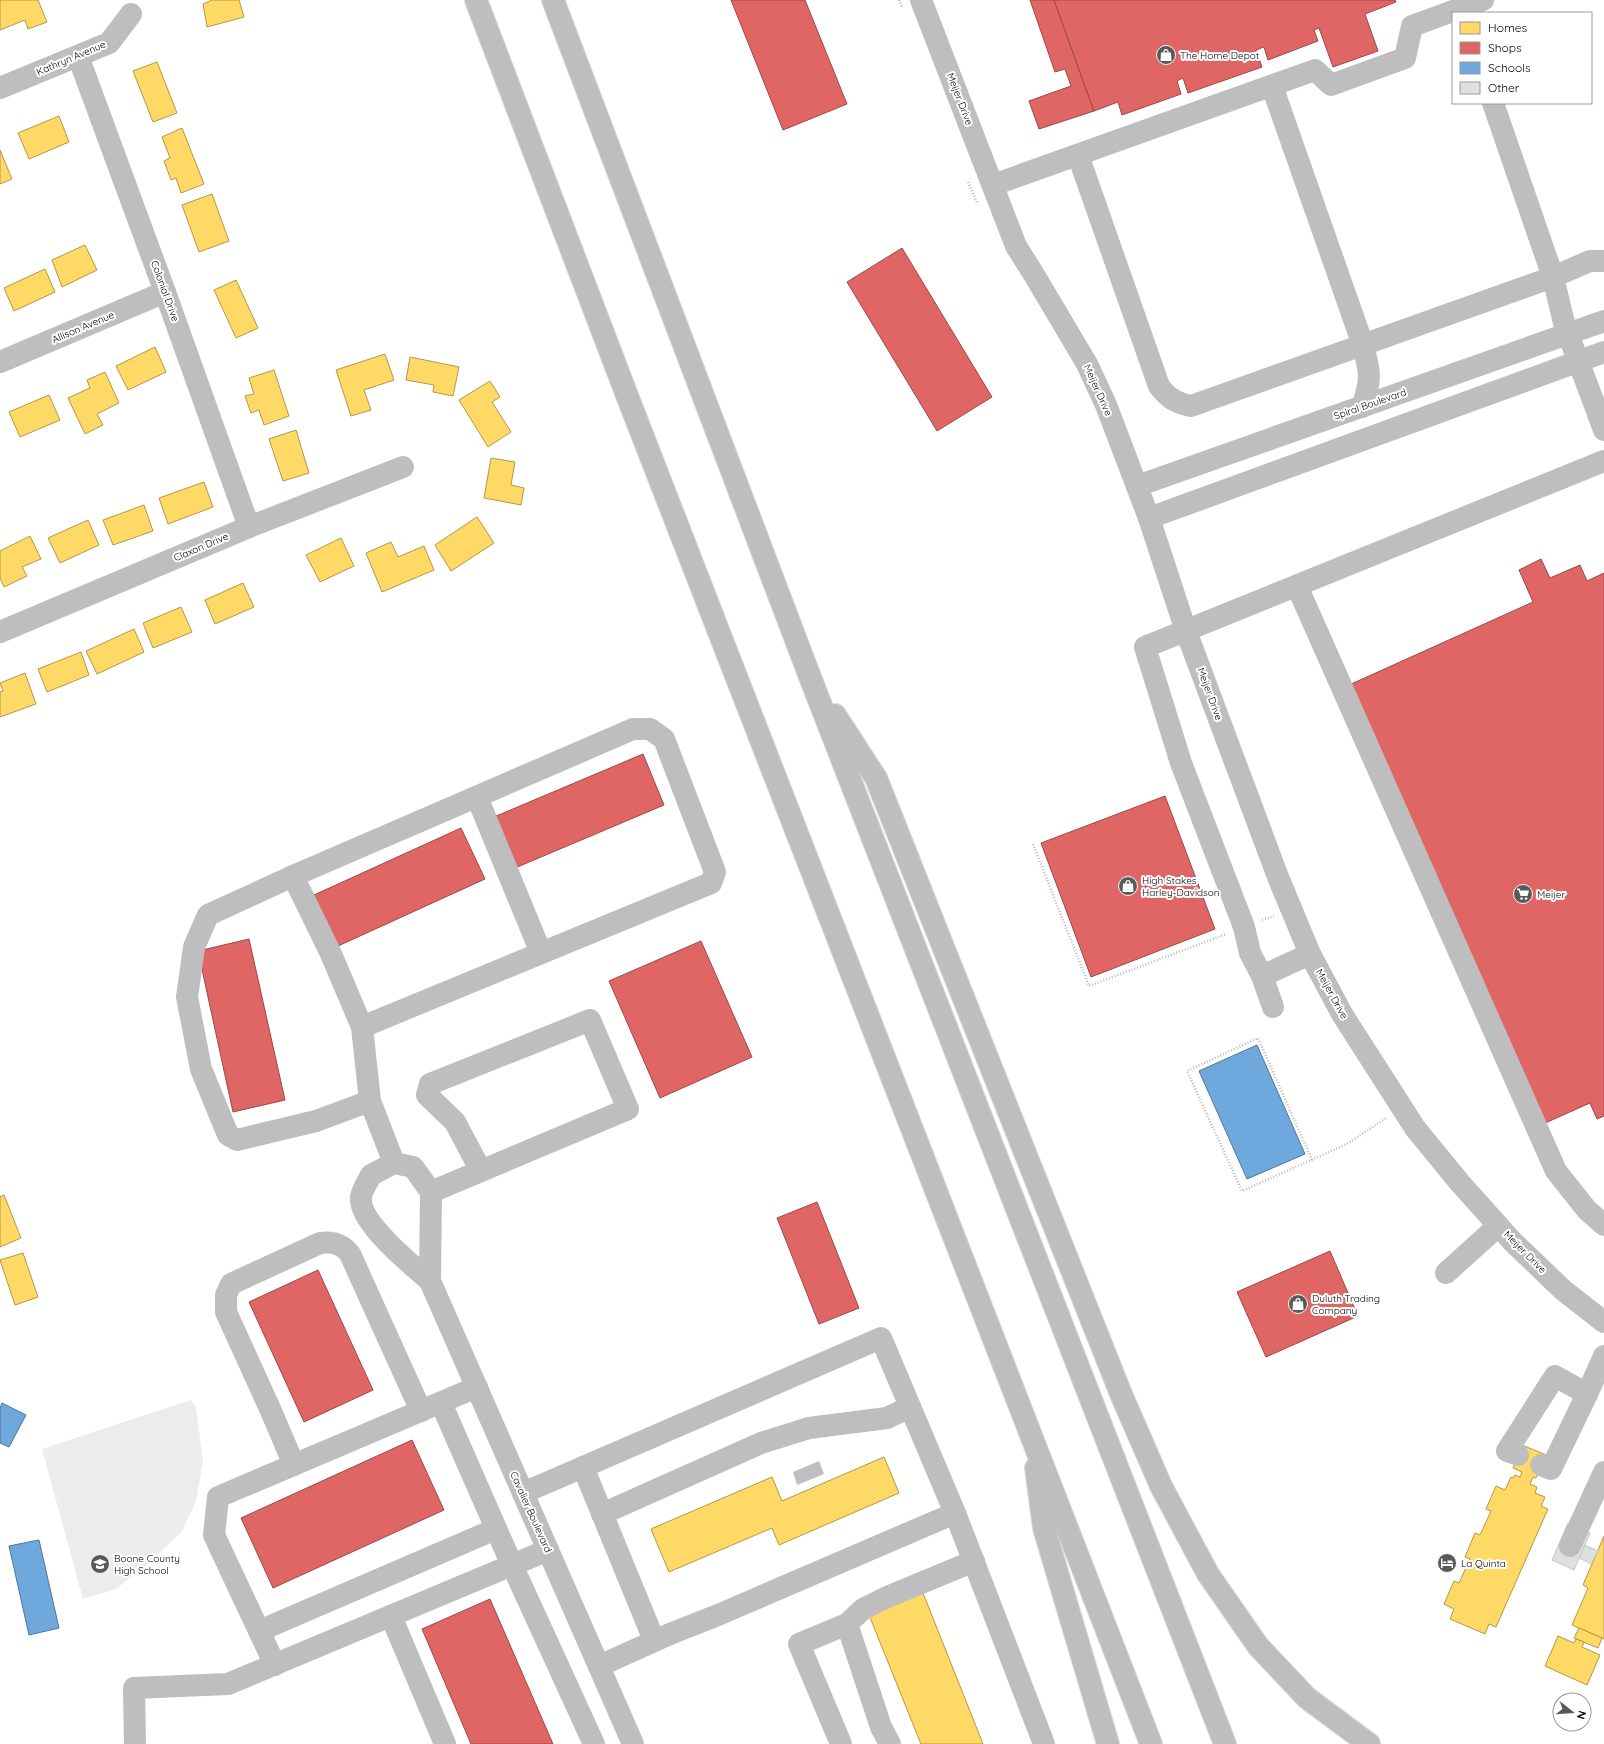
<svg xmlns="http://www.w3.org/2000/svg" width="1604" height="1744" viewBox="0 0 1604 1744" font-family="Quicksand,sans-serif">
	<rect width="100%" height="100%" fill="#fff"/>
	<polygon fill="#ececec" points="191,1400 196,1408 203,1461 196,1501 182,1531 148,1564 116,1589 83,1599 42,1449"/>
	<polygon fill="#bfbfbf" points="819,1461 824,1474 797,1485 793,1472"/>
	<g fill="#ffd966" stroke="#b29847">
		<polygon points="0,0 38,0 47,22 28,29 25,20 0,30"/>
		<polygon points="212,0 239,0 244,17 207,27 203,4"/>
		<polygon points="157,62 177,113 153,122 133,71"/>
		<polygon points="59,116 69,142 29,159 18,133"/>
		<polygon points="182,128 204,184 181,193 176,178 171,180 164,161 170,158 162,137"/>
		<polygon points="0,150 12,179 0,184"/>
		<polygon points="212,194 229,241 199,252 182,205"/>
		<polygon points="85,245 97,270 62,287 52,260"/>
		<polygon points="45,269 55,292 14,311 4,288"/>
		<polygon points="236,280 258,328 236,338 214,290"/>
		<polygon points="155,347 166,372 128,390 116,366"/>
		<polygon points="385,354 394,380 364,390 371,410 351,416 336,370"/>
		<polygon points="410,357 459,367 453,396 433,392 434,385 406,380"/>
		<polygon points="274,370 289,416 264,425 259,410 251,413 245,396 254,394 249,378"/>
		<polygon points="105,372 119,403 97,414 103,425 85,434 68,398 90,388 87,380"/>
		<polygon points="490,381 500,397 492,402 511,432 488,447 459,400"/>
		<polygon points="49,395 60,420 20,437 9,412"/>
		<polygon points="296,430 309,473 283,481 269,439"/>
		<polygon points="491,458 515,462 511,485 524,488 521,505 484,498"/>
		<polygon points="204,482 213,507 168,524 159,498"/>
		<polygon points="144,505 153,531 113,545 103,520"/>
		<polygon points="477,517 494,543 451,571 435,545"/>
		<polygon points="88,520 99,545 60,563 48,538"/>
		<polygon points="30,536 41,559 22,567 27,576 4,587 0,578 0,551"/>
		<polygon points="341,538 354,566 320,582 306,555"/>
		<polygon points="391,542 398,557 424,546 434,570 382,592 366,553"/>
		<polygon points="243,583 254,607 215,624 205,600"/>
		<polygon points="181,607 192,632 153,648 143,623"/>
		<polygon points="134,629 144,652 97,674 86,651"/>
		<polygon points="81,652 89,675 47,692 38,669"/>
		<polygon points="25,673 36,704 0,717 0,692 3,691 0,683"/>
		<polygon points="4,1195 21,1238 0,1247 0,1197"/>
		<polygon points="23,1253 38,1297 15,1305 0,1260"/>
		<polygon points="1522,1445 1546,1455 1536,1478 1533,1477 1530,1484 1537,1487 1535,1493 1545,1497 1541,1506 1548,1509 1496,1627 1489,1624 1485,1634 1450,1619 1454,1609 1444,1604 1454,1581 1459,1583 1470,1559 1465,1557 1475,1533 1480,1535 1491,1511 1486,1509 1496,1486 1505,1490 1511,1477 1513,1478 1515,1475 1520,1477 1522,1472 1513,1468"/>
		<polygon points="884,1457 899,1493 779,1545 772,1528 669,1572 651,1529 772,1477 782,1501"/>
		<polygon points="1604,1536 1604,1639 1572,1625 1588,1588 1583,1585"/>
		<polygon points="923,1593 983,1744 921,1744 869,1615"/>
		<polygon points="1579,1628 1602,1638 1598,1648 1574,1638"/>
		<polygon points="1558,1636 1574,1643 1576,1639 1584,1642 1582,1647 1600,1655 1587,1685 1545,1666"/>
	</g>
	<g fill="#e06666" stroke="#9d4747">
		<polygon points="731,0 805,0 847,104 783,130"/>
		<polygon points="1030,0 1054,0 1094,111 1039,129 1029,101 1071,86 1065,69 1055,72"/>
		<polygon points="1054,0 1395,0 1396,2 1365,14 1378,51 1333,67 1319,28 1314,30 1318,41 1268,60 1264,47 1256,50 1262,67 1188,93 1183,78 1177,81 1181,94 1122,115 1118,102 1094,111"/>
		<polygon points="902,248 992,397 937,431 847,282"/>
		<polygon points="1541,559 1550,578 1580,565 1587,581 1604,573 1604,1116 1597,1119 1590,1103 1543,1124 1349,685 1533,602 1519,570"/>
		<polygon points="643,754 664,805 515,868 494,817"/>
		<polygon points="1165,796 1215,929 1091,977 1041,843"/>
		<polygon points="461,828 485,879 338,946 314,895"/>
		<polygon points="249,939 285,1100 233,1112 198,951"/>
		<polygon points="701,941 752,1057 660,1098 609,981"/>
		<polygon points="817,1202 859,1308 819,1324 777,1218"/>
		<polygon points="1330,1251 1358,1316 1266,1357 1237,1292"/>
		<polygon points="318,1270 373,1390 304,1422 249,1302"/>
		<polygon points="412,1440 444,1510 273,1588 241,1518"/>
		<polygon points="490,1599 553,1744 471,1744 422,1629"/>
	</g>
	<g fill="#6fa8dc" stroke="#4e769a">
		<polygon points="1257,1045 1305,1154 1247,1179 1199,1071"/>
		<polygon points="2,1403 26,1415 9,1447 0,1443 0,1408"/>
		<polygon points="39,1540 59,1628 29,1635 9,1546"/>
	</g>
	<g fill="#dfdfdf" stroke="#c7c7c7">
		<polygon points="1568,1523 1590,1533 1574,1570 1552,1560"/>
		<polygon points="1585,1545 1598,1551 1591,1564 1579,1558"/>
	</g>
	<g fill="none" stroke-linecap="round" stroke-linejoin="round">
		<defs>
			<g id="highway">
				<polyline points="476,0 628,398 1151,1744"/>
				<polyline points="553,0 810,677 1225,1744"/>
				<polyline points="835,715 876,778 1121,1394 1161,1486 1208,1574 1258,1646 1307,1698 1369,1744"/>
				<polyline points="1036,1468 1044,1528 1108,1744"/>
			</g>
		</defs>
		<use href="#highway" stroke="#dbdbdb" stroke-width="24"/>
		<g stroke="#b9b9b9" stroke-width="2.5" stroke-dasharray="1 2" stroke-linecap="butt">
			<polyline points="899,0 902,7"/>
			<polyline points="968,182 977,203"/>
			<polyline points="1033,844 1089,986 1226,934"/>
			<polyline points="1262,920 1274,916"/>
			<polyline points="1312,1160 1258,1038 1187,1071 1242,1191 1347,1144 1386,1118"/>
		</g>
		<g stroke="#bebebe" stroke-width="22">
			<polyline points="921,0 1016,246 1033,273 1087,364 1106,405 1149,518 1186,631 1278,877 1310,954 1342,1014 1415,1128 1460,1183 1512,1241 1563,1290 1604,1322"/>
			<polyline points="78,56 165,292 249,527"/>
			<path d="M1272,86L1363,345C1370,372 1372,379 1362,407"/>
			<polyline points="0,88 109,43 131,14"/>
			<polyline points="1493,103 1553,277 1564,323 1604,430"/>
			<path d="M1078,155L1159,386C1168,398 1176,403 1191,406L1553,277L1590,261H1604"/>
			<polyline points="993,185 1315,70 1331,85 1405,58 1412,26 1483,0"/>
			<polyline points="0,362 165,292"/>
			<polyline points="1137,486 1604,321"/>
			<polyline points="1149,518 1604,352"/>
			<polyline points="1297,586 1556,1171 1587,1210 1604,1225"/>
			<polyline points="0,632 249,527 403,467"/>
			<polyline points="477,797 541,953"/>
			<polyline points="293,876 331,954 362,1027"/>
			<polyline points="1262,976 1310,954"/>
			<polyline points="1273,1007 1262,976 1250,953 1244,927 1181,763 1145,647 1604,461"/>
			<polyline points="370,1101 362,1027 711,883 715,872 664,739 650,729 633,729 293,876 208,915 194,947 187,997 201,1069 228,1135 237,1140 316,1121 370,1101 394,1163"/>
			<polyline points="431,1192 628,1109 590,1020 430,1084 427,1095 455,1122 481,1171"/>
			<polyline points="1446,1273 1498,1226"/>
			<path d="M430,1281L431,1192L413,1167L394,1163L371,1175C368,1181 362,1190 361,1197C358,1222 412,1265 430,1281L633,1744"/>
			<polyline points="441,1403 512,1565 594,1744"/>
			<polyline points="1518,1455 1507,1451 1555,1376 1587,1394 1604,1356"/>
			<path d="M294,1465L271,1411L226,1312V1295L231,1284L320,1243C333,1241 342,1244 350,1254L421,1411"/>
			<polyline points="1541,1465 1551,1469 1587,1394"/>
			<polyline points="583,1467 654,1640"/>
			<polyline points="523,1493 881,1338 955,1513 1044,1744"/>
			<polyline points="602,1514 761,1443 809,1428 887,1418 910,1407"/>
			<polyline points="1570,1546 1604,1472"/>
			<polyline points="391,1616 445,1744"/>
			<polyline points="847,1624 881,1727 890,1744"/>
			<polyline points="259,1631 496,1529"/>
			<polyline points="275,1665 214,1535 218,1497 477,1387"/>
			<polyline points="599,1666 670,1634 718,1615 955,1513"/>
			<polyline points="135,1744 134,1688 228,1684 548,1550"/>
			<polyline points="841,1744 799,1644 847,1624 863,1609 885,1598 974,1561"/>
		</g>
		<use href="#highway" stroke="#bebebe" stroke-width="22"/>
	</g>
	<defs>
		<symbol id="shop-disc" viewBox="-11 -11 22 22"><circle r="9.5" fill="#595959" stroke="#fff"/><path d="M-5-2.5h2.3a2.7 3.5 0 0 1 5.4 0H5L5.5 6h-11ZM-1.5-2.5h3a1.5 2.3 0 0 0-3 0Z" fill="#fff"/></symbol>
		<symbol id="supermarket-disc" viewBox="-11 -11 22 22"><circle r="9.5" fill="#595959" stroke="#fff"/><path d="M-6-5.5h2.5l.6 2H6L4.5 2H-2.5L-4.4-4H-6ZM-1.5 3.2a1.3 1.3 0 1 0 .1 0ZM3 3.2a1.3 1.3 0 1 0 .1 0Z" fill="#fff"/></symbol>
		<symbol id="hotel-disc" viewBox="-11 -11 22 22"><circle r="9.5" fill="#595959" stroke="#fff"/><path d="M-6-4.5h1.5V1H6V5H4.5V3h-9V5H-6ZM-4 0a1.8 1.8 0 1 1 3.6 0ZM.5 0V-2.5h3Q6-2.5 6 0Z" fill="#fff"/></symbol>
		<symbol id="school-disc" viewBox="-11 -11 22 22"><circle r="9.5" fill="#595959" stroke="#fff"/><path d="M0-5L7-2L0 1L-7-2ZM-4 1L0 2.5L4 1V4Q0 6-4 4Z" fill="#fff"/></symbol>
	</defs>
	<g fill-rule="evenodd">
		<use href="#shop-disc" x="1155" y="44" width="22" height="22"/>
		<use href="#shop-disc" x="1117" y="875" width="22" height="22"/>
		<use href="#supermarket-disc" x="1512" y="883" width="22" height="22"/>
		<use href="#shop-disc" x="1287" y="1293" width="22" height="22"/>
		<use href="#hotel-disc" x="1436" y="1552" width="22" height="22"/>
		<use href="#school-disc" x="89" y="1553" width="22" height="22"/>
	</g>
	<g text-anchor="middle" dominant-baseline="central" stroke-width="4" stroke-linejoin="round" paint-order="stroke">
		<g font-size="10" fill="#000" stroke="#fff" text-anchor="start">
			<text x="1180" y="55">The Home Depot</text>
			<text x="1142" y="880">High Stakes<tspan x="1142" dy="12">Harley-Davidson</tspan></text>
			<text x="1537" y="894">Meijer</text>
			<text x="1312" y="1298">Duluth Trading<tspan x="1312" dy="12">Company</tspan></text>
			<text x="114" y="1558">Boone County<tspan x="114" dy="12">High School</tspan></text>
			<text x="1461" y="1563">La Quinta</text>
		</g>
		<g font-size="10" fill="#000" stroke="#fff">
			<text transform="translate(71 58) rotate(-23)">Kathryn Avenue</text>
			<text transform="translate(960 99) rotate(69)">Meijer Drive</text>
			<text transform="translate(165 291) rotate(70)">Colonial Drive</text>
			<text transform="translate(83 327) rotate(-23)">Allison Avenue</text>
			<text transform="translate(1098 390) rotate(66)">Meijer Drive</text>
			<text transform="translate(1370 404) rotate(-19)">Spiral Boulevard</text>
			<text transform="translate(201 547) rotate(-23)">Claxon Drive</text>
			<text transform="translate(1210 694) rotate(70)">Meijer Drive</text>
			<text transform="translate(1332 994) rotate(61)">Meijer Drive</text>
			<text transform="translate(1525 1252) rotate(45)">Meijer Drive</text>
			<text transform="translate(531 1512) rotate(66)">Cavalier Boulevard</text>
		</g>
	</g>
	<rect x="1452" y="12" width="140" height="92" fill="#ffffff" stroke="#999999"/>
	<rect x="1460" y="22" width="20" height="12" fill="#ffd966" stroke="#999999"/>
	<text x="1488" y="32" font-size="12" fill="#000000">Homes</text>
	<rect x="1460" y="42" width="20" height="12" fill="#e06666" stroke="#999999"/>
	<text x="1488" y="52" font-size="12" fill="#000000">Shops</text>
	<rect x="1460" y="62" width="20" height="12" fill="#6fa8dc" stroke="#999999"/>
	<text x="1488" y="72" font-size="12" fill="#000000">Schools</text>
	<rect x="1460" y="82" width="20" height="12" fill="#dfdfdf" stroke="#999999"/>
	<text x="1488" y="92" font-size="12" fill="#000000">Other</text>
	<g transform="translate(1572 1712) rotate(107)"><circle r="19" fill="#ffffff" stroke="#999999"/>
	<path d="M0-3L7 15L0 10L-7 15Z" fill="#595959"/>
	<text y="-6" font-size="11" font-weight="bold" text-anchor="middle" fill="#000000">N</text>
	</g>
</svg>
